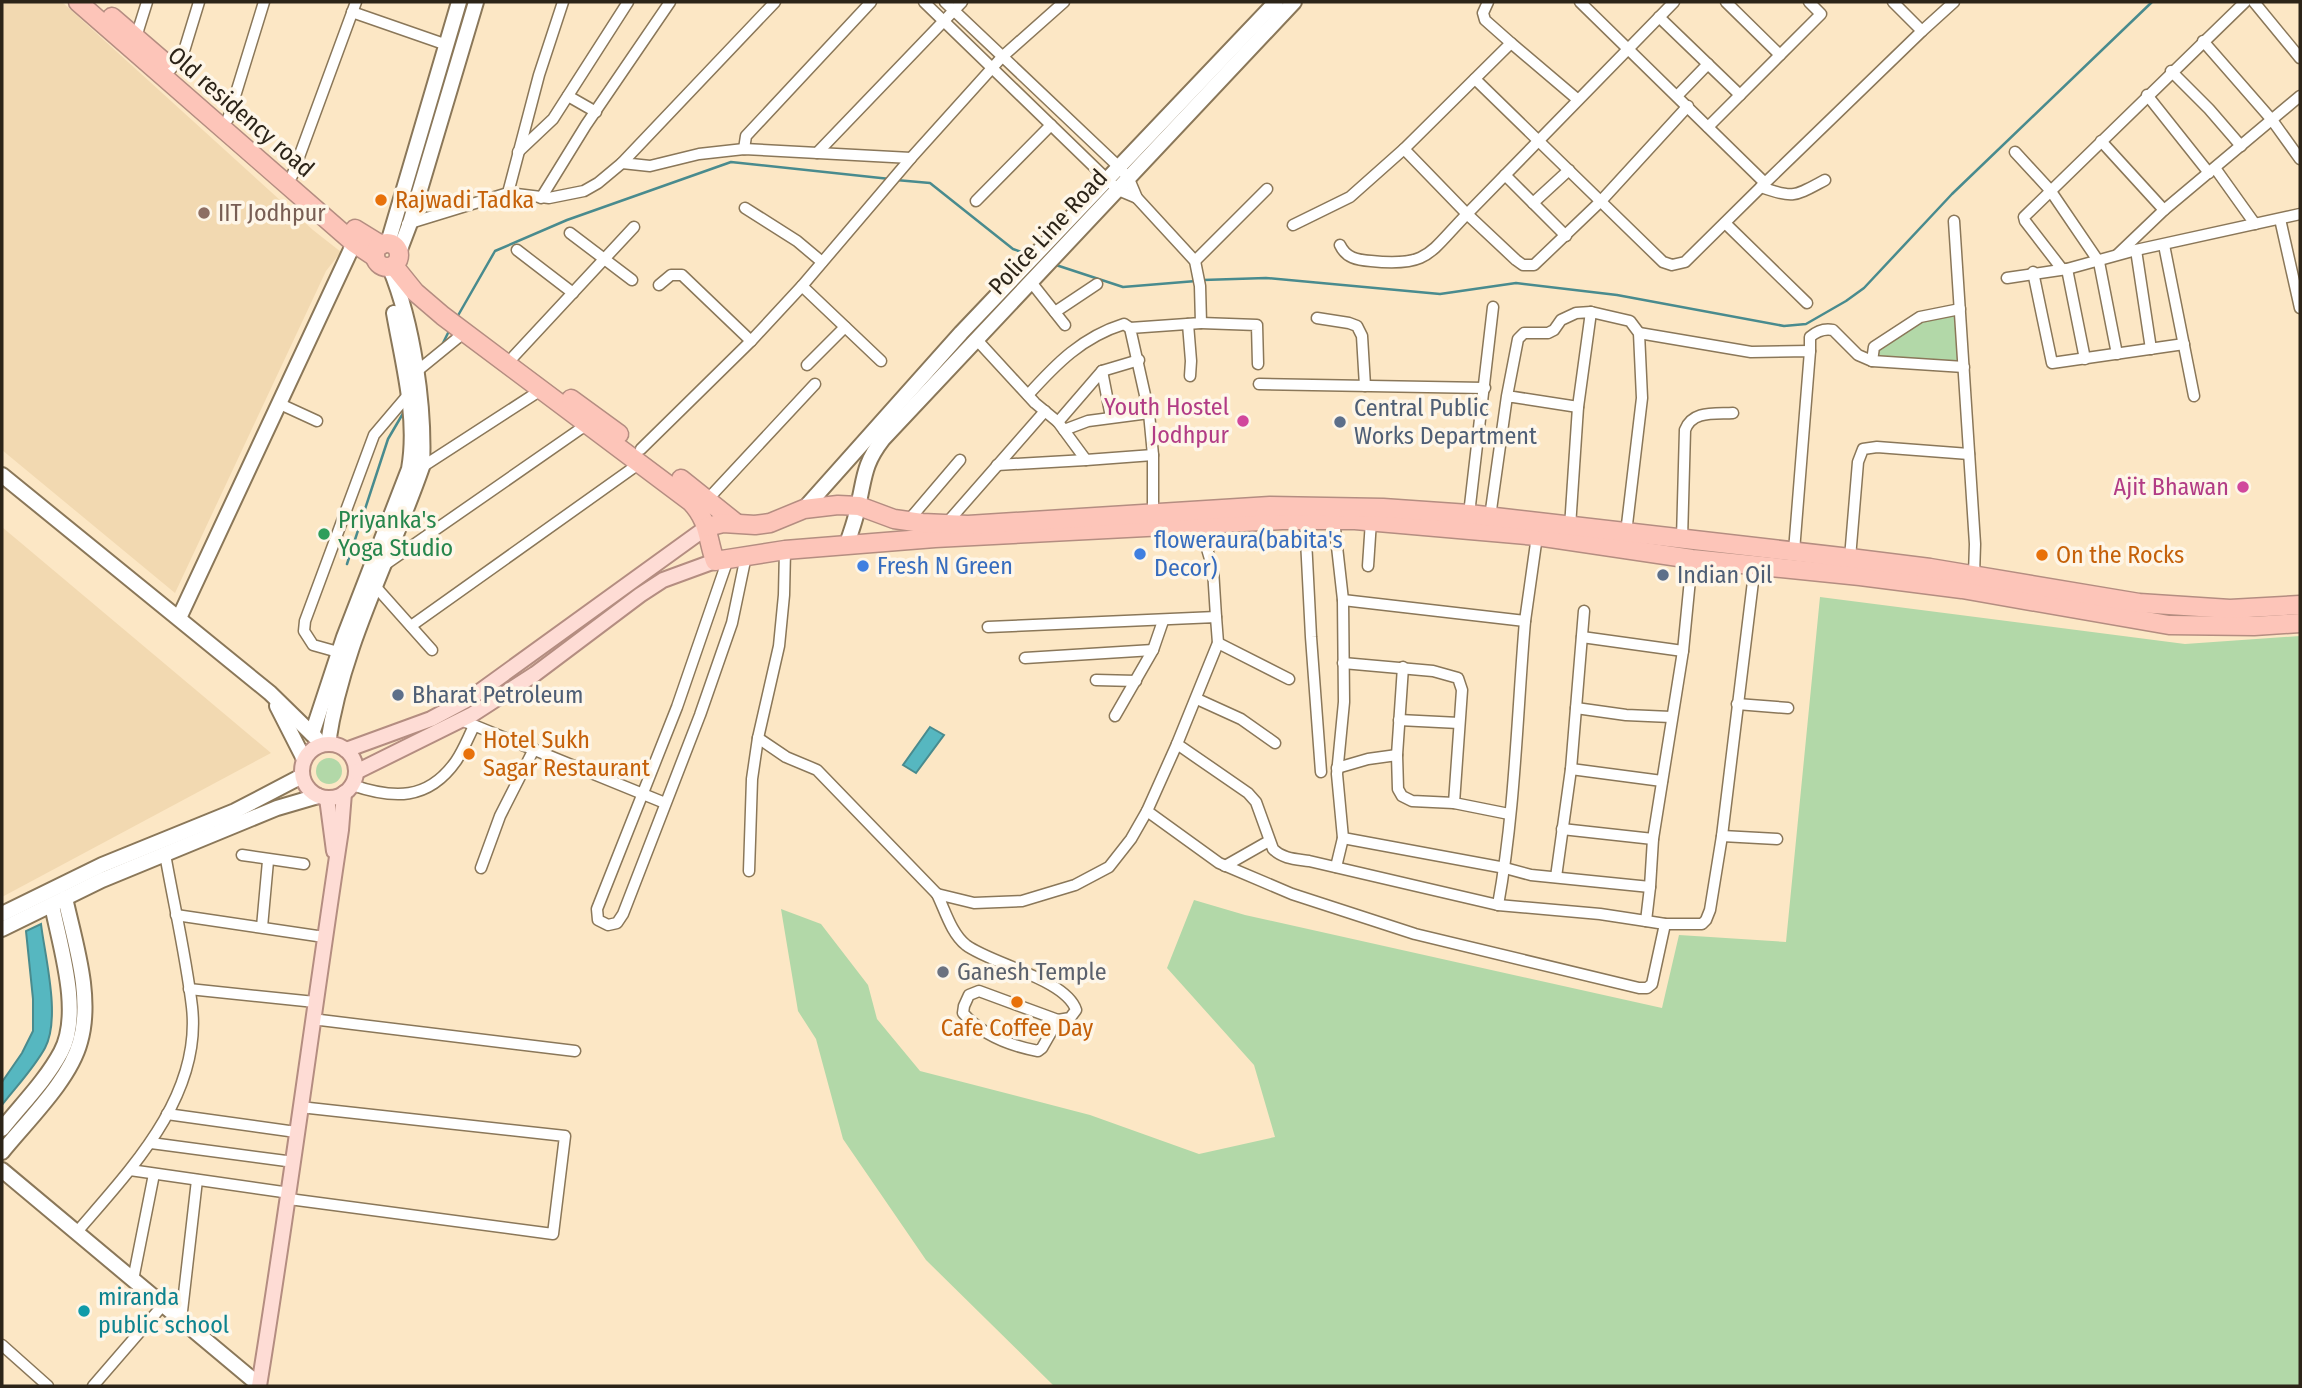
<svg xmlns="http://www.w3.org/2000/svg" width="2302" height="1388" viewBox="0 0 2302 1388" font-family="'Fira Sans Condensed',sans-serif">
	<rect width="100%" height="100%" fill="#fce7c5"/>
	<g fill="#f2d9b1">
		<polygon points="2,2 62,2 313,230 341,252 326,271 175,593 2,450"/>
		<polygon points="2,527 271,753 2,897"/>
	</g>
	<g fill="#b2d8a8">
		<polygon points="1955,315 1959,361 1880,357 1878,353 1879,348 1917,323"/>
		<polygon points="1820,597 2185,644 2300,636 2300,1386 1054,1386 926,1260 843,1139 816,1039 798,1011 781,909 821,924 868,985 877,1019 920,1071 1090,1115 1199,1154 1275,1137 1254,1065 1167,968 1194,900 1245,915 1662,1008 1679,935 1786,942"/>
		<circle cx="329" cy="771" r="13"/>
	</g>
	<g fill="#56b7c0" stroke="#498b8e" stroke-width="2">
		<polygon points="930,727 944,735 916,773 903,765"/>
		<path d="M41,924C45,957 61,1018 45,1048C34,1068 16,1087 2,1105V1082L22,1053L33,1031V999L26,931Z"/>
	</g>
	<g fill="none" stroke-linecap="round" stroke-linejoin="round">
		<g stroke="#498b8e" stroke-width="2.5">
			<polyline points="896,180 930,183 1013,249 1027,254"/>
			<polyline points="1056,265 1123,287 1196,281"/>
			<polyline points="1203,280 1266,278 1440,294 1516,283 1617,295 1784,326 1806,324 1846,301 1864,288 1952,194 2152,2"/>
			<polyline points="456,319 495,251 567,220 731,162 890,179"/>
			<polyline points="441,347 449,331"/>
			<polyline points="347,564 388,439 405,410"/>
		</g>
		<defs>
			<g id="street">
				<polyline points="775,2 622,163 650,166 699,154 744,149 911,158"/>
				<polyline points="924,2 1118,190 1137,198"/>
				<polyline points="945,2 1119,167 1129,179 1137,198 1195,261 1200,286 1201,323 1130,328 1149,413 1153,455 1153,514"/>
				<polyline points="1488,2 1483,13 1485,20 1511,43 1404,149 1467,214 1674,2"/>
				<polyline points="1580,2 1765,183 1922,31 1893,2"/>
				<polyline points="1726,2 1780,55"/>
				<polyline points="2254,2 2300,58"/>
				<polyline points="352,12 447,45"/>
				<polyline points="1659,17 1740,95"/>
				<polyline points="1922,31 1954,2"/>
				<polyline points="136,37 147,2"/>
				<polyline points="2203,41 2272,120 2300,159"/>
				<polyline points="1511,43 1577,99"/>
				<polyline points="171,69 184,51 199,2"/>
				<polyline points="2171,71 2209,109 2241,146"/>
				<polyline points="1475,79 1663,262 1672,265 1685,262 1765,183"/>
				<polyline points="2147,95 2209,173"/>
				<polyline points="568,96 596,112"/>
				<polyline points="1677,96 1708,64"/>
				<polyline points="228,119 264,2"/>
				<polyline points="1708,127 1821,14 1809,2"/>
				<polyline points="2101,141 2164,210"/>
				<polyline points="744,149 746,136 871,2"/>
				<polyline points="518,152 553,119 628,2"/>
				<polyline points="2015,152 2050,190 2099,262 2117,354"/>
				<polyline points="817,153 962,2"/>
				<polyline points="2215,168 2255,224"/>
				<polyline points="1505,175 1566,236"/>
				<polyline points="292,176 356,2"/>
				<path d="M1761,187C1794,199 1795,196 1825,180"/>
				<polyline points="508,193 539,75 563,2"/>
				<polyline points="541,198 586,125 670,2"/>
				<polyline points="976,201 1051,125"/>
				<polyline points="1533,203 1569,170"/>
				<polyline points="745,208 797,241 822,262"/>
				<polyline points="2280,219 2300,308"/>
				<polyline points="1954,221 1975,544 1974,575"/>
				<polyline points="1725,223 1807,303"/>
				<polyline points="407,224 508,193 549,198 584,191 598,183 622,163"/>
				<polyline points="1293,225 1350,197 1404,149"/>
				<polyline points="570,233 632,280"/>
				<path d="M1340,245C1346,258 1357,260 1371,261C1429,267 1429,253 1467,214L1516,260L1523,265H1534L1601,201L1688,106"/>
				<polyline points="2164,245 2194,396"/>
				<polyline points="517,250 573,293"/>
				<polyline points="2136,250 2151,349"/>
				<polyline points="2118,254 2164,210 2300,96"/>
				<polyline points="1195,261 1267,189"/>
				<polyline points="2062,269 2025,221 2024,217 2245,2"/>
				<polyline points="2067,269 2085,359"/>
				<polyline points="2033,272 2052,363 2184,344"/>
				<polyline points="2007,278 2067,269 2136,250 2300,214"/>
				<polyline points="1031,282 1065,325"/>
				<polyline points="659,285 671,275 682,275 751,341"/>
				<polyline points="802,286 881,361"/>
				<polyline points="1055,312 1097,284"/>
				<polyline points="1591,312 1630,321 1639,333 1642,398 1626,533"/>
				<polyline points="1317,318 1349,323 1357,326 1362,336 1365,386"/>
				<polyline points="1201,323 1257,325 1258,364"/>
				<polyline points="1188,324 1191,361 1190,376"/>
				<polyline points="1639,333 1751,352 1810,351 1794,551"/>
				<polyline points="977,340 1035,403 1058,422"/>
				<path d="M1810,351V337C1817,331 1824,328 1833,330L1858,355L1872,361L1964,367"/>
				<polyline points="514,356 634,227"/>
				<polyline points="1139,360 1102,371 1058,422 1086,460 1153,455"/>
				<polyline points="1872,361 1874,347 1920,317 1960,309"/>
				<polyline points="807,365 845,327"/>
				<polyline points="1102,371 1111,417"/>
				<polyline points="416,372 465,332"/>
				<polyline points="1259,384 1485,388"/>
				<path d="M1028,395C1056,364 1082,337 1124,324L1130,328"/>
				<polyline points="280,404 317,421"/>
				<polyline points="1064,430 1088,421 1149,413"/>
				<polyline points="641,449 751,341 802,286 911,158 1002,57 1064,2"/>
				<polyline points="997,465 1086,460"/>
				<polyline points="422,467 541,390"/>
				<polyline points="708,499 815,384"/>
				<polyline points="1469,514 1493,307"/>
				<polyline points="1490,517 1507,396 1518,339 1524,333 1548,333 1554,330 1561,320 1576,313 1591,312 1578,407 1507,396"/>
				<polyline points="1305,520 1311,637 1321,772"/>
				<polyline points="1334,520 1343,600 1344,702 1337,774 1343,838 1505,868 1531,875 1650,887 1653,839 1683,651 1692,559"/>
				<polyline points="908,521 960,460"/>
				<polyline points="1199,522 1213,569 1216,617"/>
				<polyline points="946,524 1045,411"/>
				<polyline points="1570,527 1578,407"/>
				<path d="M1682,539L1685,430C1692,410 1715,414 1733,413"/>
				<polyline points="1850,558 1858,462 1863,449 1877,447 1969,454"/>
				<polyline points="728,559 677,707 597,909 598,920 608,925 617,923 623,914 700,715 732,623 746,556"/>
				<polyline points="386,564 586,425"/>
				<polyline points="1368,566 1371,521"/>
				<polyline points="375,586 432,650"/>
				<polyline points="1343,600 1525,621 1537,536"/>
				<polyline points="411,626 640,463"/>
				<path d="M988,627L1216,617L1218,643L1177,744L1147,811L1131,839L1109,867L1075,885L1022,901L974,903L937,894C945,910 951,933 966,945C991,964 1066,979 1076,1010L1070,1018L1058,1020L979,991L969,995L964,1006L963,1013C982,1035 1011,1046 1038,1051L1042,1048L1058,1020"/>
				<polyline points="1582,637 1683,651"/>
				<polyline points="1218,643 1289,679"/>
				<polyline points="338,652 313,645 304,631 305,621 374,435 408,395"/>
				<polyline points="1025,658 1153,650"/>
				<polyline points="1343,663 1433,671 1458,678 1462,690 1454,803 1509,814"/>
				<polyline points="1403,667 1397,755 1398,789 1402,796 1412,801 1454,803"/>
				<polyline points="1096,680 1136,681"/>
				<polyline points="1197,699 1241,719 1275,743"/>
				<polyline points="1737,704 1788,708"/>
				<polyline points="1576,708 1626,715 1671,717"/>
				<polyline points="1115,716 1153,650 1163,621"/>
				<polyline points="461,720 665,803"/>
				<polyline points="1399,720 1459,723"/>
				<polyline points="758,738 786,757 817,770 937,894"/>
				<path d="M1177,744L1248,793L1256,802L1273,849C1283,859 1295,859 1309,861L1498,905L1600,914L1646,921L1650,887"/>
				<polyline points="1337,768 1368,759 1397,755"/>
				<polyline points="1571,769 1662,781"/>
				<path d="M352,785C393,799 428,801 456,761C463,751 468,738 474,726"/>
				<polyline points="1147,811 1219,863 1292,894 1415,934 1639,988 1647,988 1652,984 1665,924"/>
				<polyline points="1562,829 1653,839"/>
				<polyline points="1722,836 1777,839"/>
				<polyline points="242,855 304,864"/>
				<polyline points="1225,866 1269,841"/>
				<polyline points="1336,867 1343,838"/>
				<polyline points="481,868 500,816 534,749"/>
				<polyline points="749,871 752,779 758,738 779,646 784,595 785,550"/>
				<polyline points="1556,877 1571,769 1584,611"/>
				<path d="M1498,905C1515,812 1517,716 1525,621"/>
				<polyline points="176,915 324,937"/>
				<polyline points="1646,921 1665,924 1702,924 1706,920 1710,910 1722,836 1755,565"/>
				<polyline points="262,927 268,861"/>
				<polyline points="189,989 315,1002"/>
				<polyline points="312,1019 575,1051"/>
				<polyline points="167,1114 296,1132"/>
				<polyline points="151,1143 294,1162"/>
				<polyline points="130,1170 290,1193"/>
				<polyline points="289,1199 553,1234 565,1136 300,1107"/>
				<path d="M76,1233C130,1170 202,1097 192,1007C186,956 174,905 165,854"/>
				<polyline points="133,1280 154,1174"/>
				<polyline points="181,1320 197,1180"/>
				<polyline points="2,1345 48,1386"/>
				<polyline points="93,1386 163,1305"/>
			</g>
			<g id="secondary">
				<polyline points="388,243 459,2"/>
				<polyline points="399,252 410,223 476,2"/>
				<polyline points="2,475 270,693 316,738"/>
				<polyline points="804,509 961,333 1276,2"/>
				<path d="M847,544C851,531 856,519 858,506C865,477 863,465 883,439L1294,2"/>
				<polyline points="179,618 354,243"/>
				<polyline points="277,706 304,759"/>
				<path d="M312,734L344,637L409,469C418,418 403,364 394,313"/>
				<path d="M328,743C342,646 390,559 422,467C425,406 413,324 390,268"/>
				<polyline points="2,914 102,865 235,811 302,776"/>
				<polyline points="2,929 102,880 277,808 318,796"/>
				<path d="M2,1129C22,1104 46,1080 61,1052C82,1013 60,946 52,905"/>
				<path d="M2,1152C27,1121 70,1080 80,1042C93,997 75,943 65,898"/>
				<polyline points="2,1170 259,1385"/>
			</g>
			<g id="primary">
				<circle cx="329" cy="771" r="27"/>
				<polyline points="346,750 431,719 472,697 707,527"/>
				<polyline points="356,772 473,714 535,674 640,595 663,580 715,561"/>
				<polyline points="327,798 334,851"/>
				<path d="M259,1386C289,1201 313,1015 341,830L344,793"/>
			</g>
			<g id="highway">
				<polyline points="78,2 354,243 375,257"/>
				<polyline points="112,17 163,61"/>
				<polyline points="355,229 381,245"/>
				<circle cx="387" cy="255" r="12"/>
				<path d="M394,266L415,292L443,316L691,502C709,521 707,538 715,561L785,550L935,538L1282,520H1355L1537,536L1692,559L1860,576L1962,589L2169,625L2254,626L2300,623"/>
				<polyline points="571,399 619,434"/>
				<polyline points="681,479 736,523"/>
				<polyline points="707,527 723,523 755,525 770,523 804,509 838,505 859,506 894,519 922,523 968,525 1270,506 1383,508 1469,514 1850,558 1930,568 2139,603 2230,609 2300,605"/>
			</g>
		</defs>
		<use href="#street" stroke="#8a7759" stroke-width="13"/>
		<use href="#secondary" stroke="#8a7759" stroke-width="18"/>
		<use href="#primary" stroke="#b48d81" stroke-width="18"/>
		<use href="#highway" stroke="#b48d81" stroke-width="21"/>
		<use href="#street" stroke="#fff" stroke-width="10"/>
		<use href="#secondary" stroke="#fff" stroke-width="14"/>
		<use href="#primary" stroke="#fedcd5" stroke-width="14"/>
		<use href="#highway" stroke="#fdc5b9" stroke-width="18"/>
	</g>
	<g fill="#e8710a" stroke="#fef6e8" stroke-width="2.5">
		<circle cx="381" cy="200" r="7"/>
		<circle cx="2042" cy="555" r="7"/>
		<circle cx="469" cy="754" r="7"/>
		<circle cx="1017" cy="1002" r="7"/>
	</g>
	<circle fill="#8d6e63" stroke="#fef6e8" stroke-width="2.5" cx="204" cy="213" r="7"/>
	<g fill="#d1479c" stroke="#fef6e8" stroke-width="2.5">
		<circle cx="1243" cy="421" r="7"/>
		<circle cx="2243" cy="487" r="7"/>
	</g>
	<g fill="#5c6f8a" stroke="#fef6e8" stroke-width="2.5">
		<circle cx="1340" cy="422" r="7"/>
		<circle cx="1663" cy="575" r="7"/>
		<circle cx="398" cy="695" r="7"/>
	</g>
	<circle fill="#2e9e5b" stroke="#fef6e8" stroke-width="2.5" cx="324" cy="534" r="7"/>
	<g fill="#3f7fe0" stroke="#fef6e8" stroke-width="2.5">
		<circle cx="1140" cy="554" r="7"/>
		<circle cx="863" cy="566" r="7"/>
	</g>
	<circle fill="#6b7280" stroke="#fef6e8" stroke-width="2.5" cx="943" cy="972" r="7"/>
	<circle fill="#0f9aa8" stroke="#fef6e8" stroke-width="2.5" cx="84" cy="1311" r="7"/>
	<g text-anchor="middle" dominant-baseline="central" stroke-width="7" stroke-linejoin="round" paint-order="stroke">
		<g font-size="24" fill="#2c2418" stroke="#fef6e8">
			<text transform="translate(241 112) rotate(41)">Old residency road</text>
			<text transform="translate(1048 232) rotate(-47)">Police Line Road</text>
		</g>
		<g font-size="24" fill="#c56008" stroke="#fef6e8" text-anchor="start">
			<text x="395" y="200">Rajwadi Tadka</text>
			<text x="2056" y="555">On the Rocks</text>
			<text x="483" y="740">Hotel Sukh<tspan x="483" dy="28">Sagar Restaurant</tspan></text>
			<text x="1017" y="1028" text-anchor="middle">Cafe Coffee Day</text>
		</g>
		<g font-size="24" fill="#785e54" stroke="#fef6e8" text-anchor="start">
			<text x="218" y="213">IIT Jodhpur</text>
		</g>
		<g font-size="24" fill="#b23c85" stroke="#fef6e8" text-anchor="end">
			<text x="1229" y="407">Youth Hostel<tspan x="1229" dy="28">Jodhpur</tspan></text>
			<text x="2229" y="487">Ajit Bhawan</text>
		</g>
		<g font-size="24" fill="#4e5e75" stroke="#fef6e8" text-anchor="start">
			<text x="1354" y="408">Central Public<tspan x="1354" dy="28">Works Department</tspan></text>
			<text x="1677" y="575">Indian Oil</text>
			<text x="412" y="695">Bharat Petroleum</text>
		</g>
		<g font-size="24" fill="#27864d" stroke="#fef6e8" text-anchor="start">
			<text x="338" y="520">Priyanka's<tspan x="338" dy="28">Yoga Studio</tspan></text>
		</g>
		<g font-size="24" fill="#366cbe" stroke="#fef6e8" text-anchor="start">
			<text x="1154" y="540">floweraura(babita's<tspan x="1154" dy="28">Decor)</tspan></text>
			<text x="877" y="566">Fresh N Green</text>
		</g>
		<g font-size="24" fill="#5b616d" stroke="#fef6e8" text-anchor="start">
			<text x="957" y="972">Ganesh Temple</text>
		</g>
		<g font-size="24" fill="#0d838f" stroke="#fef6e8" text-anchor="start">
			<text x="98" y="1297">miranda<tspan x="98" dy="28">public school</tspan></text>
		</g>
	</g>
	<rect width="2302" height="1388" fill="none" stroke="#2c2418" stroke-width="7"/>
</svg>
